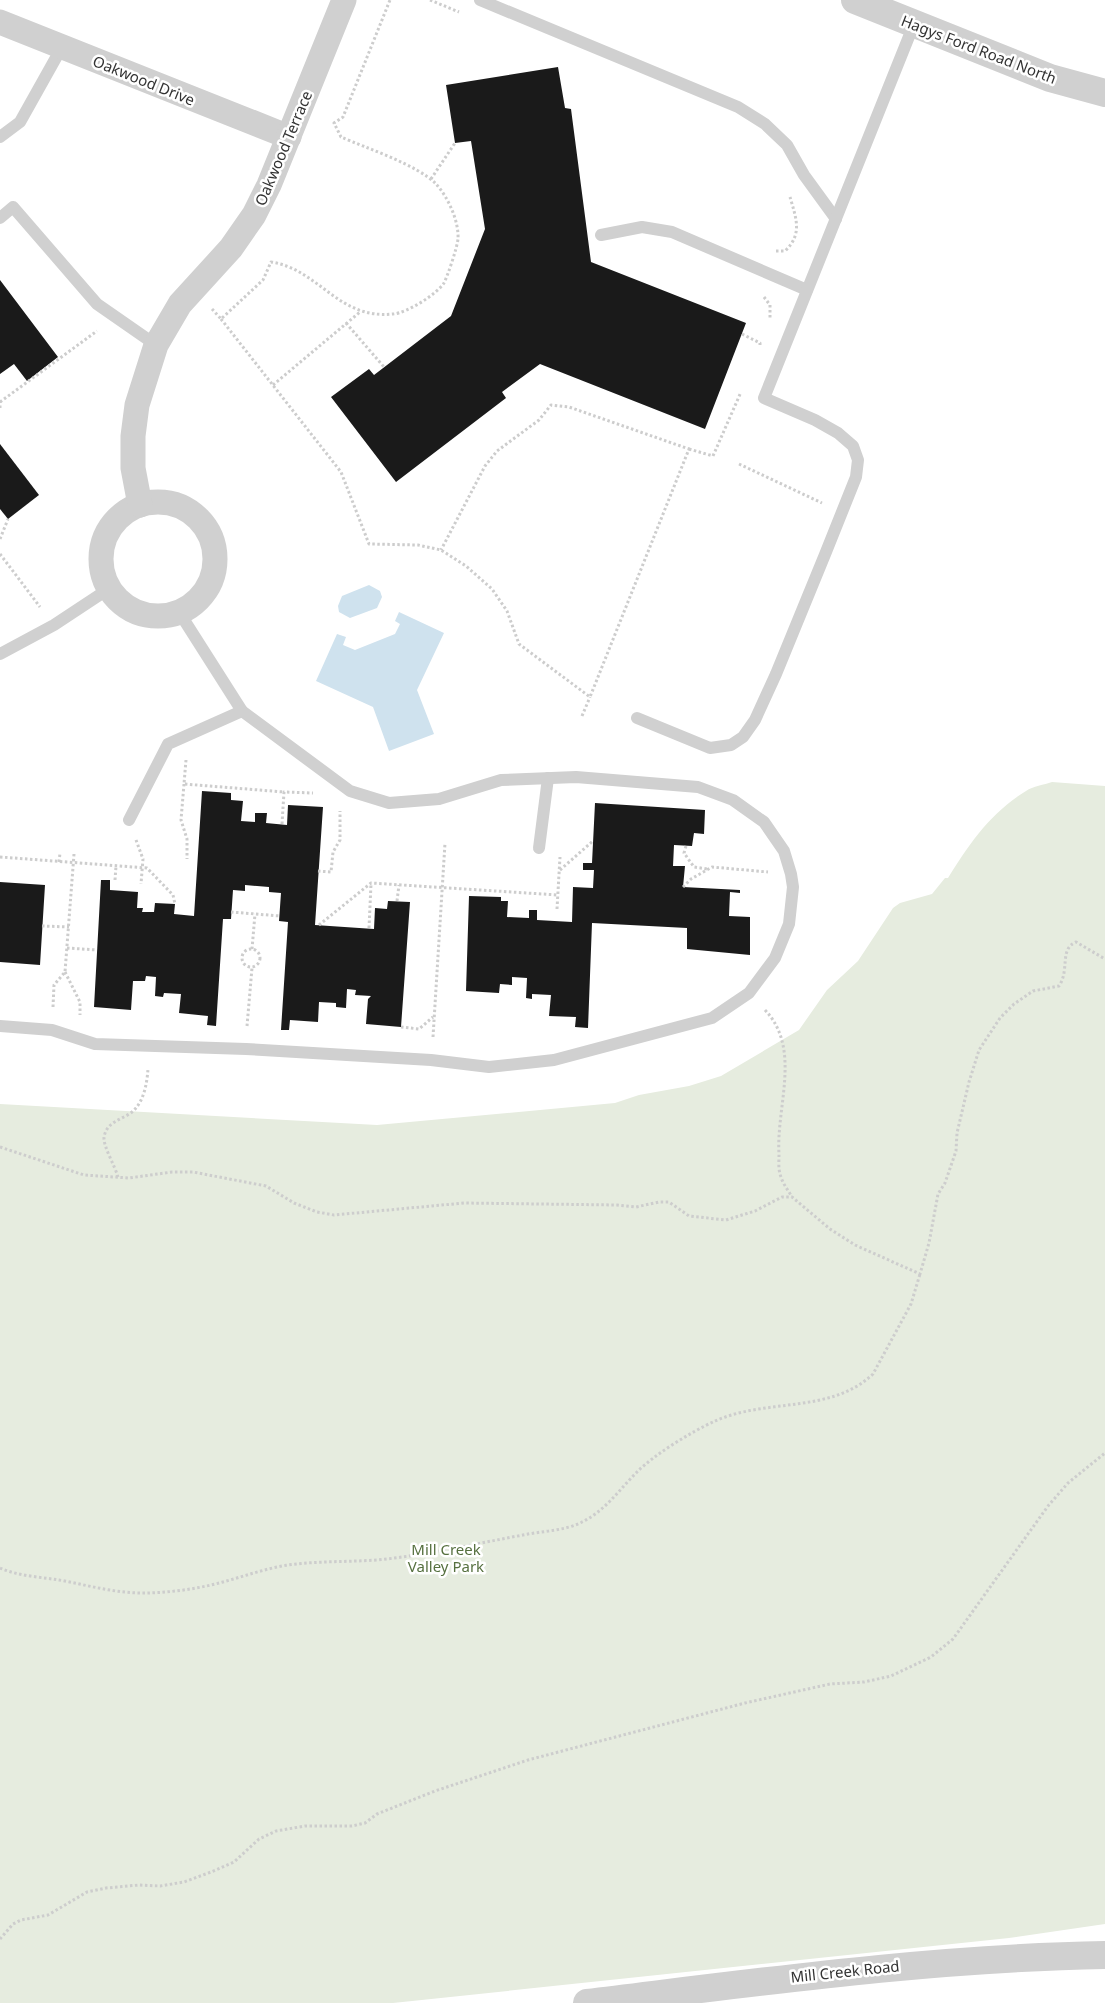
<svg xmlns="http://www.w3.org/2000/svg" width="1105" height="2003" viewBox="0 0 1105 2003" font-family="'Noto Sans',sans-serif">
	<rect width="100%" height="100%" fill="#fff"/>
	<path fill="#e6ecdf" d="M1052,782L1105,786V1924L1009,1938L393,2003H0V1104L377,1125L615,1103L639,1095L689,1086L721,1076L799,1030L827,990L858,961L893,908L900,903L932,894L945,878H948C969,844 991,812 1026,791C1033,786 1044,785 1052,782Z"/>
	<g fill="#cfe2ee">
		<polygon points="369,585 380,591 382,597 377,608 350,618 339,612 338,606 342,596"/>
		<polygon points="399,612 444,633 417,690 434,734 389,751 373,707 316,681 337,634 346,637 343,645 355,650 395,634 400,624 395,621"/>
	</g>
	<g fill="#1a1a1a">
		<polygon points="558,67 565,108 571,109 591,262 746,323 705,429 540,364 502,392 506,398 396,482 331,397 369,369 374,375 451,316 485,229 471,141 455,143 446,85"/>
		<polygon points="0,280 58,357 27,381 14,364 0,374"/>
		<polygon points="0,444 39,495 8,519 0,509"/>
		<polygon points="202,791 231,793 231,800 243,801 241,821 255,822 255,813 267,813 266,823 287,825 288,805 323,807 315,925 374,929 375,908 387,909 388,901 410,902 401,1027 366,1024 368,999 371,996 355,995 356,990 347,989 346,1008 336,1007 336,1003 319,1002 318,1022 290,1020 289,1030 281,1030 288,922 279,921 281,893 269,892 269,887 245,885 245,891 233,890 231,919 223,919 216,1026 207,1025 208,1016 179,1013 181,994 164,993 163,997 155,996 156,977 146,976 145,981 133,981 131,1010 94,1007 101,880 110,880 110,890 138,892 137,908 143,908 142,912 154,912 155,903 175,904 174,914 194,916"/>
		<polygon points="595,803 705,810 704,834 694,833 692,846 674,845 673,866 685,866 683,887 740,890 740,893 730,892 729,916 750,917 750,955 687,949 687,928 592,923 588,1028 575,1027 576,1017 549,1016 551,995 532,994 532,999 526,998 527,978 512,977 512,985 500,984 499,993 466,991 469,896 501,897 501,901 508,901 507,917 529,918 529,910 537,910 537,920 572,922 573,887 593,888 594,870 583,870 583,863 592,863"/>
		<polygon points="0,882 45,885 40,965 0,962"/>
	</g>
	<g fill="none" stroke-linecap="round" stroke-linejoin="round">
		<g stroke="#cdcdcd" stroke-width="3" stroke-dasharray="2.5 2.5" stroke-linecap="butt">
			<polyline points="430,0 459,12"/>
			<polyline points="431,179 455,143"/>
			<path d="M776,251H785C803,234 796,218 790,197"/>
			<polyline points="764,297 770,305 770,319"/>
			<path d="M212,309L221,319L263,280L271,262C319,269 338,320 393,314C407,313 437,294 444,283C448,275 457,248 458,239C459,221 448,197 436,184C418,165 366,148 341,137L334,123L343,117L390,0"/>
			<polyline points="221,319 341,472 369,544 418,545 441,550 466,566 492,589 507,611 519,644 590,697 689,449 569,407 551,405 539,420 497,451 485,466 441,550"/>
			<polyline points="346,323 384,367"/>
			<polyline points="742,334 760,343 760,345"/>
			<polyline points="273,385 360,312"/>
			<polyline points="0,402 97,331"/>
			<polyline points="0,408 0,402"/>
			<polyline points="689,449 713,456 741,392"/>
			<polyline points="739,464 822,503"/>
			<polyline points="0,539 8,519"/>
			<polyline points="0,554 40,607"/>
			<polyline points="582,716 590,697"/>
			<polyline points="186,760 184,784 284,792"/>
			<polyline points="184,784 181,820 187,839 187,859"/>
			<polyline points="282,824 284,792 313,793"/>
			<polyline points="136,840 143,859 141,884"/>
			<polyline points="686,846 684,853 694,867 707,869"/>
			<polyline points="0,857 147,868 173,895 175,904"/>
			<polyline points="59,862 60,853"/>
			<polyline points="560,870 593,841"/>
			<polyline points="318,871 331,872 333,852 340,840 340,811"/>
			<polyline points="115,880 116,866"/>
			<polyline points="683,887 691,879 712,867 768,872"/>
			<polyline points="397,901 399,885"/>
			<polyline points="557,909 560,857"/>
			<polyline points="231,912 280,916"/>
			<polyline points="319,925 371,883 558,895"/>
			<polyline points="42,926 69,927"/>
			<polyline points="369,928 371,884"/>
			<polyline points="67,948 97,950"/>
			<circle cx="251" cy="958" r="9"/>
			<polyline points="252,949 255,914"/>
			<polyline points="65,972 80,1002 80,1015"/>
			<polyline points="53,1007 54,985 65,972 74,854"/>
			<path d="M765,1010C802,1049 776,1106 779,1154C779,1161 778,1170 781,1177C783,1184 788,1190 792,1197"/>
			<polyline points="247,1026 252,968"/>
			<polyline points="401,1027 419,1029 433,1017"/>
			<polyline points="433,1037 445,843"/>
			<path d="M0,1147L84,1175L129,1178L172,1172H193L266,1186L294,1203L317,1212L334,1215L464,1203L617,1205L636,1207L659,1202H669L689,1216L726,1220L755,1211L782,1197H792L830,1229L855,1245L920,1274L929,1243L938,1194L945,1183L956,1151L957,1133L969,1082L979,1050L1000,1018L1014,1004L1033,991L1059,986C1070,970 1059,949 1076,942L1105,959"/>
			<path d="M118,1177C115,1166 103,1146 104,1137C107,1121 122,1120 132,1112C144,1102 147,1083 148,1069"/>
			<path d="M0,1568C18,1576 40,1577 59,1580C87,1585 114,1593 142,1593C165,1593 189,1590 211,1585C237,1579 262,1569 288,1565C317,1561 347,1562 377,1560C427,1555 474,1544 523,1535C542,1531 565,1531 582,1522C605,1511 619,1490 637,1472C655,1454 691,1432 715,1421C766,1398 831,1414 873,1374L911,1304L920,1274"/>
			<polyline points="0,1939 13,1924 21,1920 48,1915 87,1892 106,1888 139,1885 160,1886 184,1882 211,1872 234,1862 259,1839 276,1831 305,1826 352,1826 365,1823 377,1814 435,1791 528,1760 745,1703 830,1684 864,1682 891,1676 931,1657 953,1639 1048,1506 1068,1483 1105,1453"/>
		</g>
		<g stroke="#d0d0d0" stroke-width="12">
			<polyline points="480,0 738,107 765,124 787,145 804,175 836,219"/>
			<polyline points="0,137 20,122 62,47"/>
			<polyline points="0,218 13,207 97,304 156,345"/>
			<polyline points="601,235 642,227 672,232 807,290"/>
			<polyline points="179,612 242,711"/>
			<polyline points="0,654 54,625 110,588"/>
			<polyline points="637,718 710,748 731,745 743,737 755,720 776,674 826,552 856,477 858,460 853,446 838,433 815,420 764,398 914,24"/>
			<polyline points="539,848 548,778"/>
			<polyline points="0,1026 52,1030 95,1044 246,1049 431,1060 489,1067 554,1060 712,1018 749,993 775,958 789,924 793,887 791,874 784,851 764,822 733,800 698,787 576,777 501,780 439,799 389,803 350,791 242,711 168,744 129,820"/>
		</g>
		<g stroke="#d0d0d0" stroke-width="25">
			<polyline points="0,22 289,137"/>
			<circle cx="158" cy="559" r="57"/>
			<polyline points="140,505 133,468 133,436 137,405 156,345 180,304 231,248 254,215 269,185 344,0"/>
		</g>
		<g stroke="#d0d0d0" stroke-width="28">
			<polyline points="855,0 1050,78 1105,93"/>
			<path d="M587,2003C760,1982 931,1958 1105,1955"/>
		</g>
	</g>
	<g text-anchor="middle" dominant-baseline="central" stroke-width="5" stroke-linejoin="round" paint-order="stroke">
		<g font-size="15" fill="#333" stroke="#fff">
			<text transform="translate(979 49) rotate(21)">Hagys Ford Road North</text>
			<text transform="translate(144 80) rotate(22)">Oakwood Drive</text>
			<text transform="translate(283 148) rotate(-67)">Oakwood Terrace</text>
			<text transform="translate(845 1971) rotate(-6)">Mill Creek Road</text>
		</g>
		<g font-size="15" fill="#56703f" stroke="#fff">
			<text x="446" y="1549">Mill Creek<tspan x="446" dy="17">Valley Park</tspan></text>
		</g>
	</g>
</svg>
